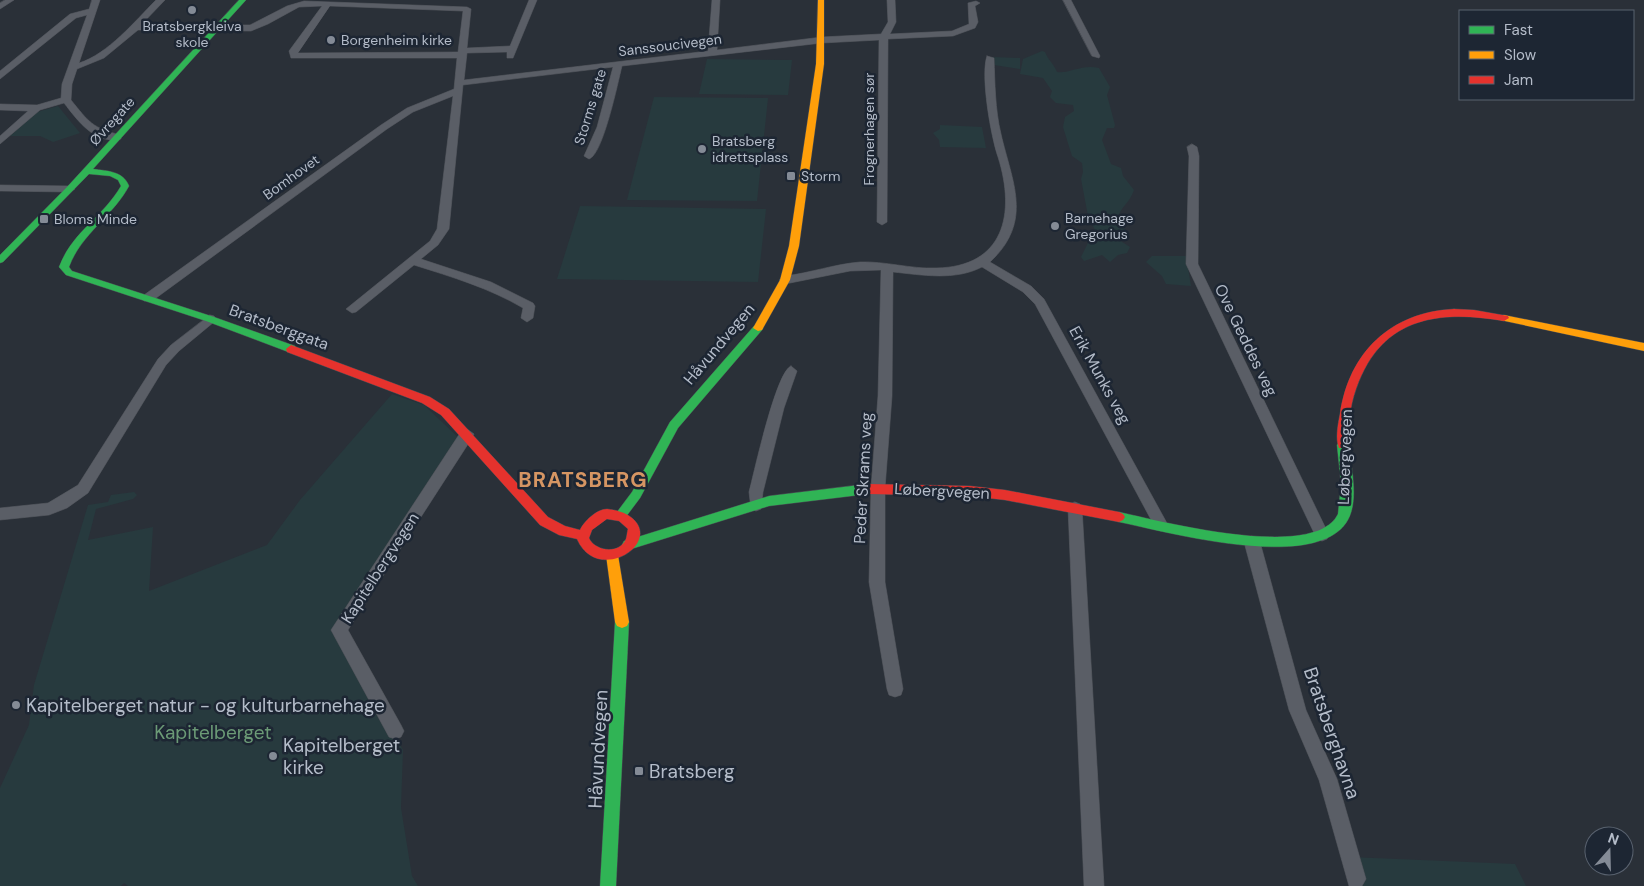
<svg xmlns="http://www.w3.org/2000/svg" width="1644" height="886" viewBox="0 0 1644 886" font-family="'DM Sans',sans-serif">
	<rect width="100%" height="100%" fill="#2a3038"/>
	<g fill="#273a3e">
		<path d="M1042,51L1045,52C1048,60 1054,64 1057,72C1069,74 1082,64 1099,68L1110,87L1107,95L1115,125L1114,128H1107L1102,140L1111,164L1121,168L1123,176L1134,190C1129,204 1122,205 1117,219L1129,235L1119,240L1130,247L1127,253L1118,255L1110,262L1102,255L1084,261L1081,257L1088,243L1096,239L1095,230L1088,216L1081,179L1083,172L1082,163L1072,156L1063,127L1065,117L1074,111L1073,105L1056,103L1050,97L1052,91L1043,78L1020,74L1023,59Z"/>
		<polygon points="992,57 1020,58 1020,69 994,65"/>
		<polygon points="707,59 792,60 788,95 699,94"/>
		<polygon points="654,97 768,98 757,201 627,200"/>
		<polygon points="58,106 80,133 53,142 40,136 10,136 37,112"/>
		<polygon points="940,125 982,127 986,148 940,147 939,140 933,133 940,129"/>
		<polygon points="580,206 766,209 758,282 557,279"/>
		<polygon points="1152,256 1186,256 1191,286 1166,284 1162,276 1146,262"/>
		<polygon points="392,394 424,405 461,440 340,642 403,750 401,808 412,876 418,886 128,886 124,883 121,886 0,886 0,788 29,725 34,685 88,505 108,502 111,495 134,492 137,495 133,499 96,509 88,540 153,527 149,591 267,545 300,500"/>
		<polygon points="1350,857 1515,864 1526,886 1357,886"/>
	</g>
	<g fill="none" stroke-linecap="round" stroke-linejoin="round">
		<defs>
			<g id="street">
				<polygon points="5,0 14,0 0,9 0,3"/>
				<path d="M92,0H100L79,63C108,54 135,21 156,0H165L141,25H250L287,6L304,1L467,7L471,9L467,48L510,46L529,0H537L513,58H507V52L467,53L464,80L708,51L712,0H720L717,50L822,37L881,34L888,22L887,0H895L896,22L890,34L952,31L969,24L968,3L976,1L980,3L975,6L978,22L975,28L953,36L888,39L887,222L882,225L877,222L879,40L822,43L622,66C618,82 603,155 589,159L584,156L597,127L613,67L463,85L449,229L438,245L421,259L491,282L533,303L535,306L533,318L527,322L521,318L523,308C489,288 452,277 414,265L356,312L352,313L346,309L430,241L437,229L453,96L413,112L387,129L152,301H144L142,298L144,295L381,125L407,108L454,89L457,58H291L289,51L322,6L299,7L268,24L251,31L138,30L104,58L77,69L72,84L71,100C89,122 92,128 121,135V139C95,145 78,121 64,103L40,110L0,144V136L28,111L0,110V104L37,105L61,98L62,84L87,15L76,18L0,79V71L70,14L89,9ZM330,6L463,11L458,52L298,53Z"/>
				<polygon points="1063,0 1071,0 1100,56 1099,58 1092,56"/>
				<path d="M987,56L994,58C995,83 995,109 1001,134C1012,182 1034,221 990,262L1031,286L1044,299L1168,525L1166,529L1161,531L1156,529L1035,304L1023,292L982,267C955,281 922,275 893,272L892,396L885,488V582L903,689L901,695L895,697L889,695L887,689L869,582L871,488L878,396L881,270L850,271L785,284L779,280L785,276C810,273 835,264 860,262C885,261 910,269 936,268C1004,267 1016,214 998,157C991,137 980,75 987,56Z"/>
				<polygon points="1192,144 1197,147 1199,156 1198,264 1329,535 1327,539 1322,541 1317,539 1315,535 1186,264 1189,156 1187,147"/>
				<polygon points="0,185 70,186 75,189 70,192 0,191"/>
				<polygon points="210,315 214,316 216,319 214,322 179,351 166,365 88,493 67,508 49,515 0,520 0,508 48,503 78,485 158,359 171,345"/>
				<path d="M791,366L797,371L784,408L763,492L761,509L756,511L751,509L749,492C754,473 776,371 791,366Z"/>
				<polygon points="467,429 474,434 472,438 348,630 401,725 404,731 401,737 395,739 389,737 331,630 462,430"/>
				<polygon points="1075,502 1080,504 1082,508 1104,886 1084,886 1068,508 1070,504"/>
				<polygon points="1252,536 1257,538 1260,542 1306,710 1337,779 1366,879 1362,886 1349,886 1319,780 1289,710 1244,542 1247,538"/>
			</g>
			<g id="fast">
				<path d="M239,0H246L93,169C108,171 123,171 129,186C113,216 81,234 69,267L72,271L214,317L295,346L296,349L291,353L206,321L66,275L59,267C72,232 103,217 121,186L118,180L110,176L89,174L3,262L0,263V255L67,187Z"/>
				<polygon points="758,325 763,328 762,330 678,428 640,498 625,518 621,520 617,518 615,515 617,512 632,492 670,422 754,326"/>
				<path d="M1343,441L1347,442L1349,445C1351,468 1360,503 1346,523C1312,572 1168,532 1119,522L1115,520L1113,517L1115,514L1119,512C1160,521 1315,562 1338,514L1341,484L1337,445L1339,442Z"/>
				<polygon points="868,484 872,486 874,489 872,492 868,494 769,506 628,550 624,549 622,545 624,541 628,540 769,496"/>
				<polygon points="622,616 627,618 629,622 616,886 600,886 615,622 617,618"/>
			</g>
			<g id="slow">
				<polygon points="818,0 824,0 824,64 799,246 790,280 762,330 758,331 753,328 780,280 789,246 816,64"/>
				<polygon points="1504,315 1644,343 1644,351 1500,320 1499,318 1500,316"/>
				<polygon points="612,550 616,551 618,555 629,622 627,626 622,628 617,626 615,622 606,555 608,551"/>
			</g>
			<g id="jam">
				<path d="M1454,309L1474,310L1508,316L1509,318L1504,321C1430,308 1373,321 1352,403C1349,415 1351,439 1347,448H1339C1335,439 1338,424 1340,414C1349,352 1391,312 1454,309Z"/>
				<path d="M291,345L430,397L449,409L548,517L565,526L580,530C584,521 597,509 607,509C616,510 625,512 632,518C663,544 597,585 577,539L559,535L540,525L441,415L422,403L287,352L286,349ZM607,519L619,521L628,529C627,532 627,538 625,541C617,555 594,550 589,538L592,530Z"/>
				<polygon points="868,484 970,486 1005,490 1119,512 1123,514 1125,517 1123,520 1119,522 1005,500 970,496 868,494 864,492 862,489 864,486"/>
			</g>
		</defs>
		<use href="#street" stroke="#484c53" stroke-width="1"/>
		<use href="#fast" stroke="#484c53" stroke-width="1"/>
		<use href="#slow" stroke="#484c53" stroke-width="1"/>
		<use href="#jam" stroke="#484c53" stroke-width="1"/>
		<use href="#street" fill="#5a5e66" fill-rule="evenodd"/>
		<use href="#fast" fill="#30b455" fill-rule="evenodd"/>
		<use href="#slow" fill="#ff9f0a" fill-rule="evenodd"/>
		<use href="#jam" fill="#e5322d" fill-rule="evenodd"/>
	</g>
	<g fill="#848b96" stroke="#1d2633" stroke-width="2">
		<circle cx="192" cy="10" r="5"/>
		<circle cx="331" cy="40" r="5"/>
		<circle cx="702" cy="149" r="5"/>
		<rect x="786" y="171" width="10" height="10" rx="2.5"/>
		<rect x="39" y="214" width="10" height="10" rx="2.5"/>
		<circle cx="1055" cy="226" r="5"/>
		<circle cx="16" cy="705" r="5"/>
		<circle cx="273" cy="756" r="5"/>
		<rect x="634" y="766" width="10" height="10" rx="2.5"/>
	</g>
	<g text-anchor="middle" dominant-baseline="central" stroke-width="5" stroke-linejoin="round" paint-order="stroke">
		<g font-size="14" fill="#b4bcc9" stroke="#1d2633" text-anchor="start">
			<text x="192" y="26" text-anchor="middle">Bratsbergkleiva<tspan x="192" dy="16">skole</tspan></text>
			<text x="341" y="40">Borgenheim kirke</text>
			<text x="712" y="141">Bratsberg<tspan x="712" dy="16">idrettsplass</tspan></text>
			<text x="801" y="176">Storm</text>
			<text x="1065" y="218">Barnehage<tspan x="1065" dy="16">Gregorius</tspan></text>
			<text x="54" y="219">Bloms Minde</text>
		</g>
		<g font-size="14" fill="#b4bcc9" stroke="#1d2633">
			<text transform="translate(670 45) rotate(-7)">Sanssoucivegen</text>
			<text transform="translate(590 107) rotate(-73)">Storms gate</text>
			<text transform="translate(112 121) rotate(-48)">Øvregate</text>
			<text transform="translate(869 129) rotate(-90)">Frognerhagen sør</text>
			<text transform="translate(291 177) rotate(-36)">Bomhovet</text>
		</g>
		<g font-size="16" fill="#b4bcc9" stroke="#1d2633">
			<text transform="translate(279 327) rotate(20)">Bratsberggata</text>
			<text transform="translate(1246 340) rotate(64)">Ove Geddes veg</text>
			<text transform="translate(719 344) rotate(-50)">Håvundvegen</text>
			<text transform="translate(1100 375) rotate(61)">Erik Munks veg</text>
			<text transform="translate(1345 457) rotate(-88)">Løbergvegen</text>
			<text transform="translate(863 478) rotate(-87)">Peder Skrams veg</text>
			<text transform="translate(942 491) rotate(3)">Løbergvegen</text>
			<text transform="translate(380 568) rotate(-57)">Kapitelbergvegen</text>
		</g>
		<g font-size="19" fill="#b4bcc9" stroke="#1d2633" text-anchor="start">
			<text x="26" y="705">Kapitelberget natur - og kulturbarnehage</text>
			<text x="283" y="745">Kapitelberget<tspan x="283" dy="22">kirke</tspan></text>
			<text x="649" y="771">Bratsberg</text>
		</g>
		<g font-size="19" fill="#6b9a76" stroke="#1d2633">
			<text x="213" y="732">Kapitelberget</text>
		</g>
		<g font-size="19" fill="#b4bcc9" stroke="#1d2633">
			<text transform="translate(1332 733) rotate(71)">Bratsberghavna</text>
			<text transform="translate(598 749) rotate(-87)">Håvundvegen</text>
		</g>
		<g font-size="21" font-weight="bold" letter-spacing="1" fill="#d59563" stroke="#1d2633">
			<text x="583" y="480">BRATSBERG</text>
		</g>
	</g>
	<rect x="1459" y="10" width="175" height="90" fill="#1d2633" stroke="#59626f"/>
	<rect x="1469" y="26" width="25" height="8" fill="#30b455" stroke="#59626f"/>
	<text x="1504" y="35" font-size="15" fill="#b4bcc9">Fast</text>
	<rect x="1469" y="51" width="25" height="8" fill="#ff9f0a" stroke="#59626f"/>
	<text x="1504" y="60" font-size="15" fill="#b4bcc9">Slow</text>
	<rect x="1469" y="76" width="25" height="8" fill="#e5322d" stroke="#59626f"/>
	<text x="1504" y="85" font-size="15" fill="#b4bcc9">Jam</text>
	<g transform="translate(1609 851) rotate(20)"><circle r="24" fill="#1d2633" stroke="#59626f"/>
	<path d="M0-4L9 19L0 12L-9 19Z" fill="#848b96"/>
	<text y="-8" font-size="14" font-weight="bold" text-anchor="middle" fill="#b4bcc9">N</text>
	</g>
</svg>
